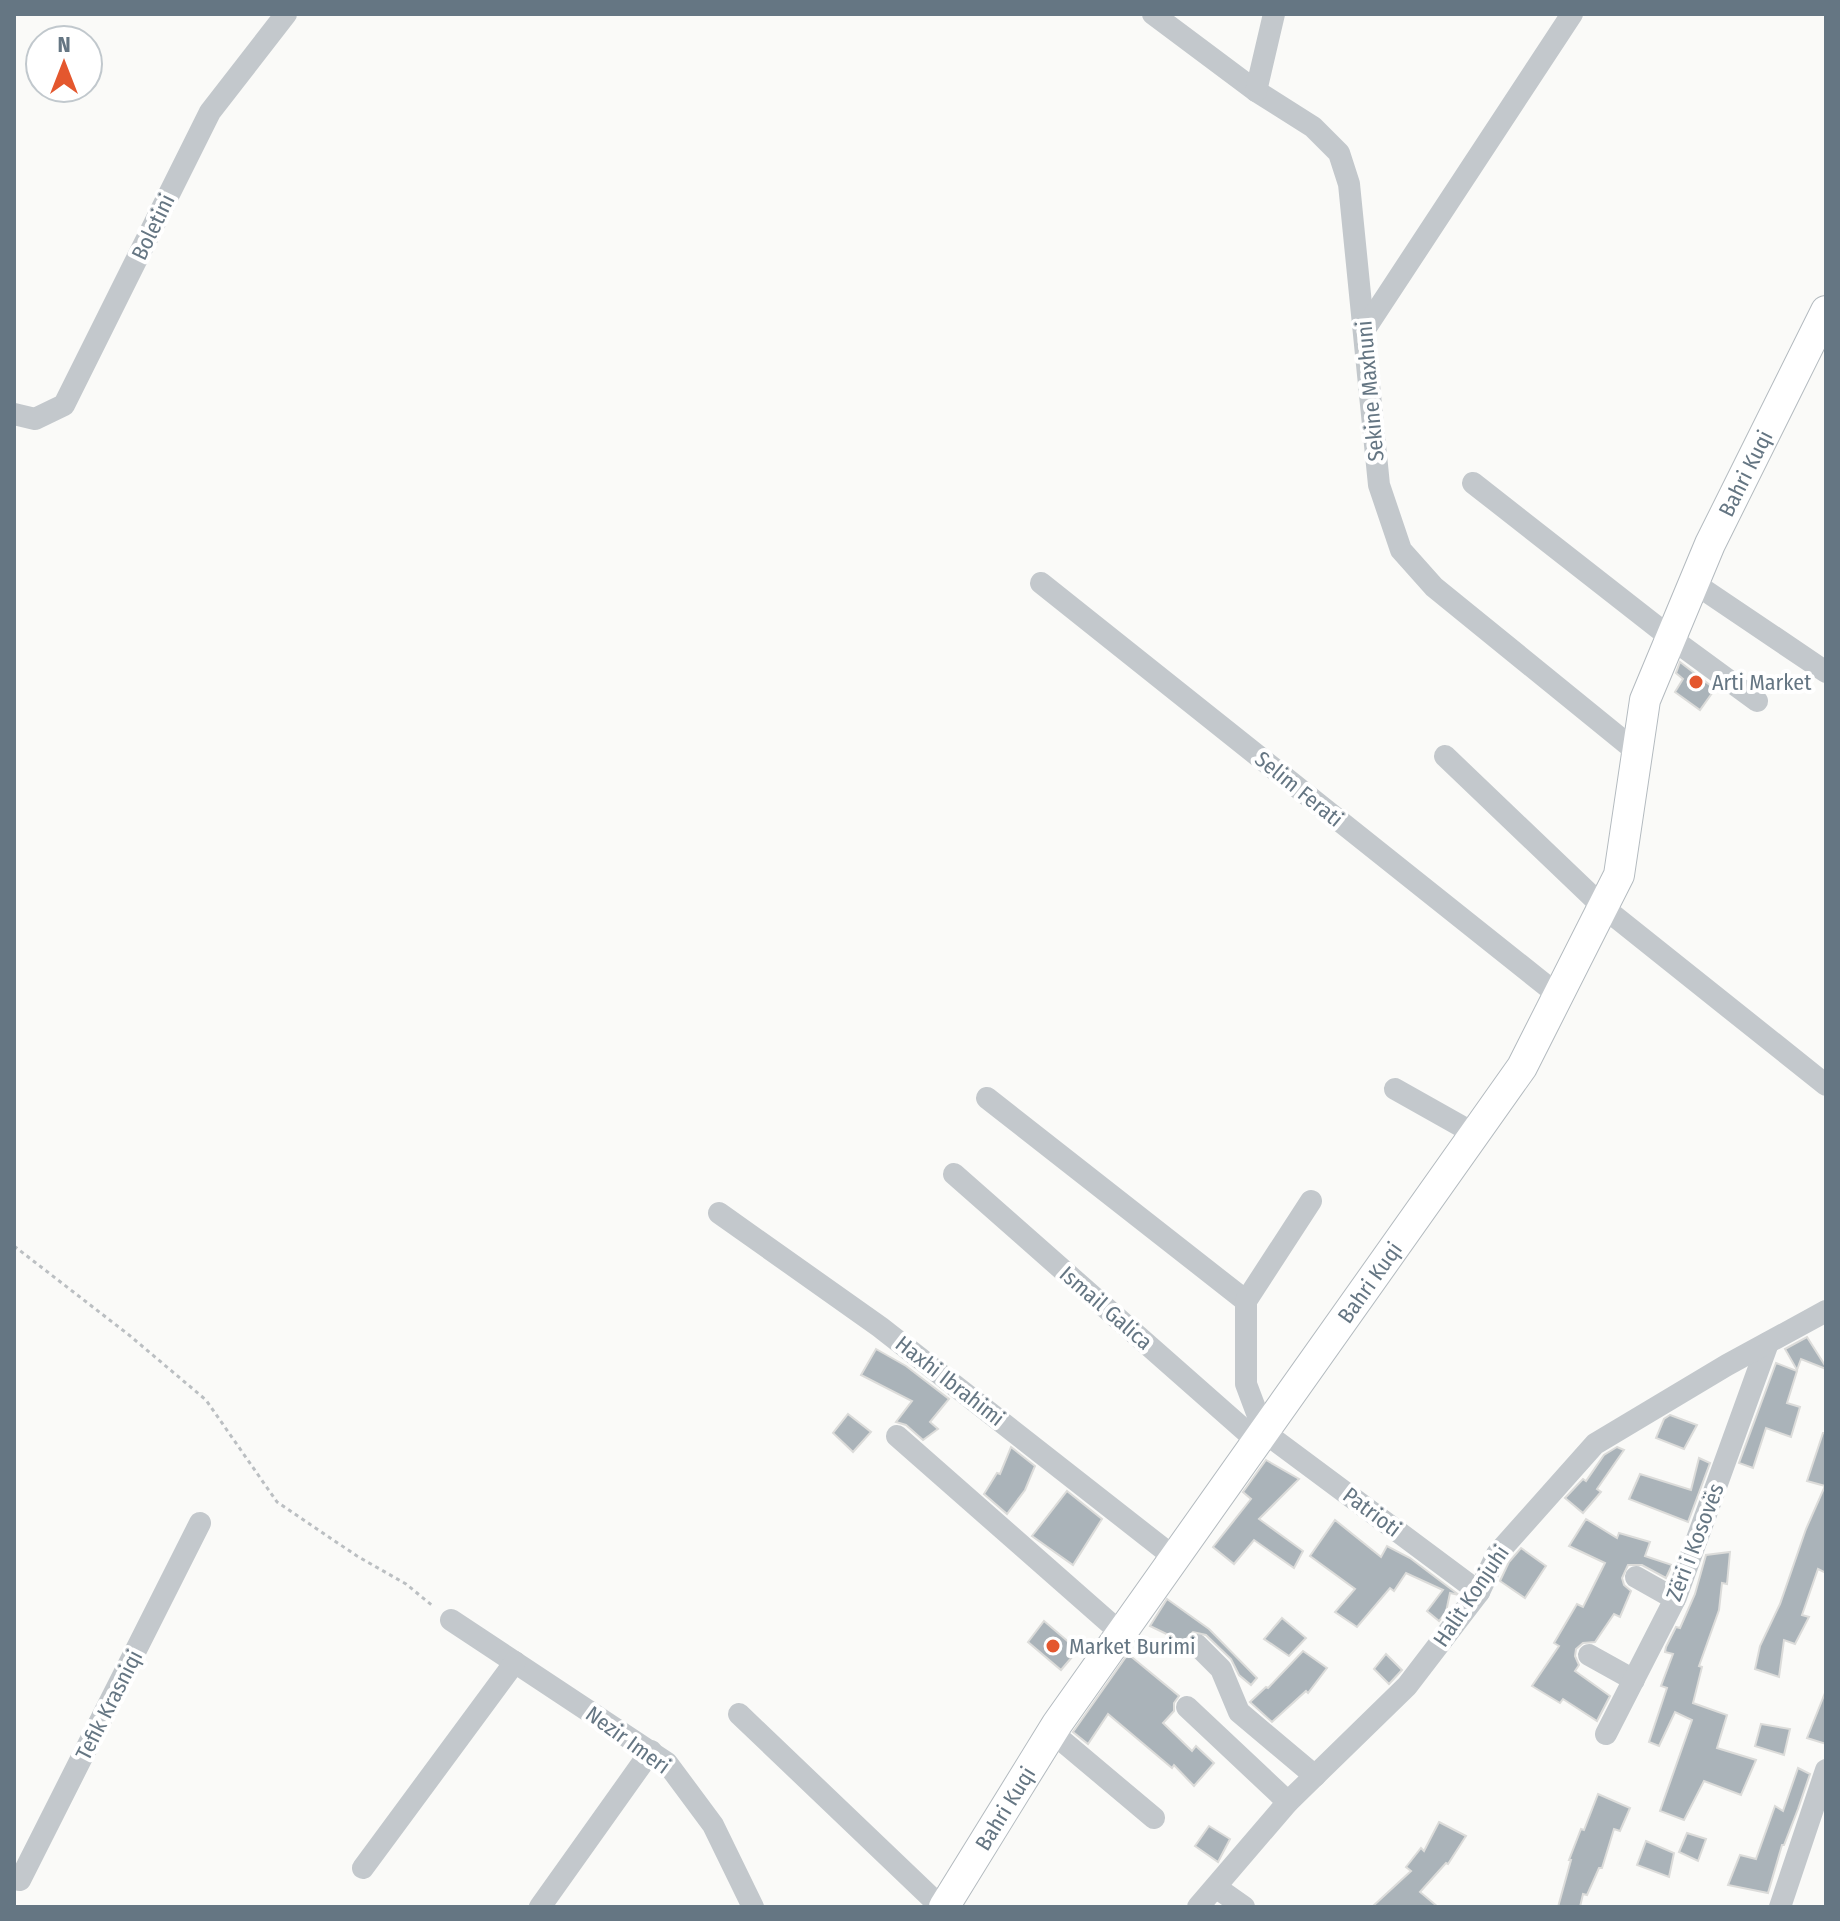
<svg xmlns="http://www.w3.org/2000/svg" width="1840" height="1921" viewBox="0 0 1840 1921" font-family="'Fira Sans Condensed',sans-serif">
	<rect width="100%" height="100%" fill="#fafaf8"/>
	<g fill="#aab3b9" stroke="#dcdcda" stroke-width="2">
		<polygon points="1680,662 1715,689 1700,710 1675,692 1683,679 1676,673"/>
		<polygon points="1807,1337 1826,1367 1826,1369 1801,1359 1797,1370 1785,1349"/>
		<polygon points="876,1349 906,1366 949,1399 930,1422 938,1429 923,1440 906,1425 896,1422 912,1401 861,1375"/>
		<polygon points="1776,1363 1797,1371 1787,1403 1800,1407 1791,1437 1766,1428 1753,1468 1739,1463"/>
		<polygon points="848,1414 871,1432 853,1452 833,1433"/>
		<polygon points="1670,1415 1697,1425 1684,1449 1656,1438 1664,1419"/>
		<polygon points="1823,1433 1826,1433 1826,1573 1818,1569 1802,1615 1809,1617 1795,1644 1784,1640 1779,1677 1755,1669 1760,1646 1780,1604 1806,1529 1825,1486 1807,1481"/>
		<polygon points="1011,1447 1035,1466 1025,1490 1007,1514 984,1494 997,1473 1000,1474"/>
		<polygon points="1617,1447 1624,1450 1597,1489 1601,1492 1583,1513 1565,1498 1583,1479 1586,1481 1604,1455"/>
		<polygon points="1699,1458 1710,1463 1688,1522 1629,1499 1640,1474 1691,1490"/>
		<polygon points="1266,1460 1299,1479 1259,1519 1303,1551 1294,1568 1254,1540 1234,1564 1213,1547 1251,1499 1243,1492"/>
		<polygon points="1067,1491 1102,1519 1073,1565 1032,1536"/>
		<polygon points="1586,1519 1617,1538 1619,1533 1650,1542 1645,1556 1672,1565 1666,1578 1642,1565 1628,1565 1622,1578 1624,1585 1631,1591 1620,1617 1614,1614 1595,1642 1583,1643 1576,1649 1575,1656 1579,1665 1575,1671 1610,1696 1597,1721 1563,1699 1560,1703 1532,1686 1559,1646 1554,1643 1577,1604 1583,1607 1605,1563 1569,1546"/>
		<polygon points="1335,1520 1381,1557 1387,1546 1410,1558 1459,1595 1450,1593 1446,1612 1439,1621 1427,1611 1443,1590 1406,1573 1394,1591 1390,1588 1357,1627 1335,1612 1355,1589 1310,1556"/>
		<polygon points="1521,1548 1546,1566 1525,1598 1500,1581 1509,1562"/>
		<polygon points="1730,1552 1727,1584 1722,1583 1719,1610 1699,1666 1702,1667 1693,1703 1727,1715 1717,1748 1756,1760 1741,1795 1704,1781 1684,1820 1660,1811 1692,1720 1675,1712 1659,1746 1649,1742 1667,1688 1661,1686 1673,1654 1665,1652 1666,1647 1676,1627 1680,1628 1695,1594 1706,1555"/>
		<polygon points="1167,1599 1209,1629 1257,1678 1251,1685 1239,1675 1231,1659 1206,1635 1193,1632 1183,1642 1150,1626"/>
		<polygon points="1282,1618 1306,1638 1289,1656 1264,1639"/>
		<polygon points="1044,1621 1078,1650 1061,1670 1028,1642"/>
		<polygon points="1303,1651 1327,1668 1308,1693 1306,1691 1272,1722 1250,1702 1266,1687 1268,1688"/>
		<polygon points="1128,1654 1179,1696 1174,1703 1174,1711 1163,1723 1192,1751 1196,1746 1214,1763 1194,1786 1174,1765 1172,1768 1108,1714 1088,1744 1073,1732"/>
		<polygon points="1386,1654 1402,1670 1389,1684 1374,1669"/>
		<polygon points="1825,1693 1826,1693 1826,1744 1807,1738"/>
		<polygon points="1761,1724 1790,1729 1784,1755 1755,1746"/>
		<polygon points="1798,1768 1810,1774 1798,1809 1784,1845 1782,1845 1768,1893 1728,1885 1740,1855 1756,1859 1775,1806 1783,1811"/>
		<polygon points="1598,1794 1630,1808 1620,1831 1614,1829 1602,1868 1599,1868 1587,1895 1583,1894 1580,1907 1558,1907 1571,1860 1569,1860 1581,1829 1584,1830"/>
		<polygon points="1439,1822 1466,1836 1448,1864 1446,1863 1420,1892 1438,1907 1372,1907 1411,1871 1406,1867 1421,1848 1424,1851"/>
		<polygon points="1209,1826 1230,1839 1218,1862 1195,1846"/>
		<polygon points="1687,1833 1706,1839 1698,1861 1679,1852"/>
		<polygon points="1646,1841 1674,1853 1669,1877 1637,1865"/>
	</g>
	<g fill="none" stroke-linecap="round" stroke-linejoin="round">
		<defs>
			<g id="secondary">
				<path id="s1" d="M944,1907L1057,1724L1522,1067L1619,875L1645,700L1710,544L1826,311"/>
			</g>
		</defs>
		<use href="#secondary" stroke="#b3babf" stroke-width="32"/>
		<polyline stroke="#bbbfc2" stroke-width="3" stroke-dasharray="4 4" stroke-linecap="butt" points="14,1246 129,1335 206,1400 277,1502 357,1556 406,1584 434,1607"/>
		<g stroke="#c3c8cc" stroke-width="22">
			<polyline points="1153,14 1256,91 1313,127 1339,153 1349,184 1379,485 1401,550 1434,587 1637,752"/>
			<polyline points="1256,91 1274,14"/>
			<polyline points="1365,329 1572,14"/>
			<polyline points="14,414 35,419 64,405 210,112 286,14"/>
			<polyline points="1473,483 1671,638 1757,701"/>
			<polyline points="1041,583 1558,995"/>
			<polyline points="1694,583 1826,672"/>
			<polyline points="1445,756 1603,907 1826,1085"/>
			<polyline points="1395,1089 1475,1134"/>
			<polyline points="987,1098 1246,1301"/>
			<polyline points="954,1174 1258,1442"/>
			<polyline points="1311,1201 1246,1301 1246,1384 1264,1432 1479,1592"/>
			<polyline points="719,1213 880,1327 1175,1558"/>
			<polyline points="897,1436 1121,1633"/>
			<polyline points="1636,1577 1675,1599"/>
			<polyline points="451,1620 667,1763 713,1825 753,1907"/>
			<polyline points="1197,1645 1221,1669 1239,1712 1315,1776"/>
			<polyline points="1589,1655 1634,1680"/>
			<polyline points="1187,1707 1288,1802"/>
			<polyline points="739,1714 941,1907"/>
			<polyline points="1057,1724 1060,1739 1154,1818"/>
			<polyline points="1606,1734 1676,1597 1768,1343"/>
			<polyline points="363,1868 515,1662"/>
			<polyline points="14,1876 20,1880 200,1523"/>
			<polyline points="1217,1888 1244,1907"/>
			<polyline points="540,1907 651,1751"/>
			<polyline points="1198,1907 1288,1802 1407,1686 1479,1592 1497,1554 1595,1444 1727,1365 1826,1311"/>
			<polyline points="1780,1907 1826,1770"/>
		</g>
		<use href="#secondary" stroke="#fff" stroke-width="30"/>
	</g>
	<g fill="#e4572e" stroke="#fff" stroke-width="3">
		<circle cx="1696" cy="682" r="8"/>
		<circle cx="1053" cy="1646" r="8"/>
	</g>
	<g text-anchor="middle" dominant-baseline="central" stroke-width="8" stroke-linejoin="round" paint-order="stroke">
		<g font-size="22" fill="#657683" stroke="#fff">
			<text transform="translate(153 227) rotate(-64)">Boletini</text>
			<text transform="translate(1370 391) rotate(-95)">Sekine Maxhuni</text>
			<text stroke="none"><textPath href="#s1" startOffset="1660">Bahri Kuqi</textPath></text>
			<text transform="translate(1299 789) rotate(39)">Selim Ferati</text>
			<text stroke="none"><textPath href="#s1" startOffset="756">Bahri Kuqi</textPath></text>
			<text transform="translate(1106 1308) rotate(41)">Ismail Galica</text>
			<text transform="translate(950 1381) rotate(38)">Haxhi Ibrahimi</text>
			<text transform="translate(1372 1512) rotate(37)">Patrioti</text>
			<text transform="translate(1695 1542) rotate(-69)">Zëri i Kosovës</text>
			<text transform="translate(1471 1596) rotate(-56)">Halit Konjuhi</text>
			<text transform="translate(109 1705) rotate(-63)">Tefik Krasniqi</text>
			<text transform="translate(628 1740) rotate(36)">Nezir Imeri</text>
			<text stroke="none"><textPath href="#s1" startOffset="116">Bahri Kuqi</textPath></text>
		</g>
		<g font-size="22" fill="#657683" stroke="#fff" text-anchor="start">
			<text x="1712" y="682">Arti Market</text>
			<text x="1069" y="1646">Market Burimi</text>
		</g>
	</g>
	<rect width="1840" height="1921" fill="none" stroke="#657683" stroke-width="32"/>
	<g transform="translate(64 64)"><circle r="38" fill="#ffffff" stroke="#c1c8cd" stroke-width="2"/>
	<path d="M0-6L14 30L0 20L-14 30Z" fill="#e4572e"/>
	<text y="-12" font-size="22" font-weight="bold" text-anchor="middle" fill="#657683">N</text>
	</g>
</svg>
